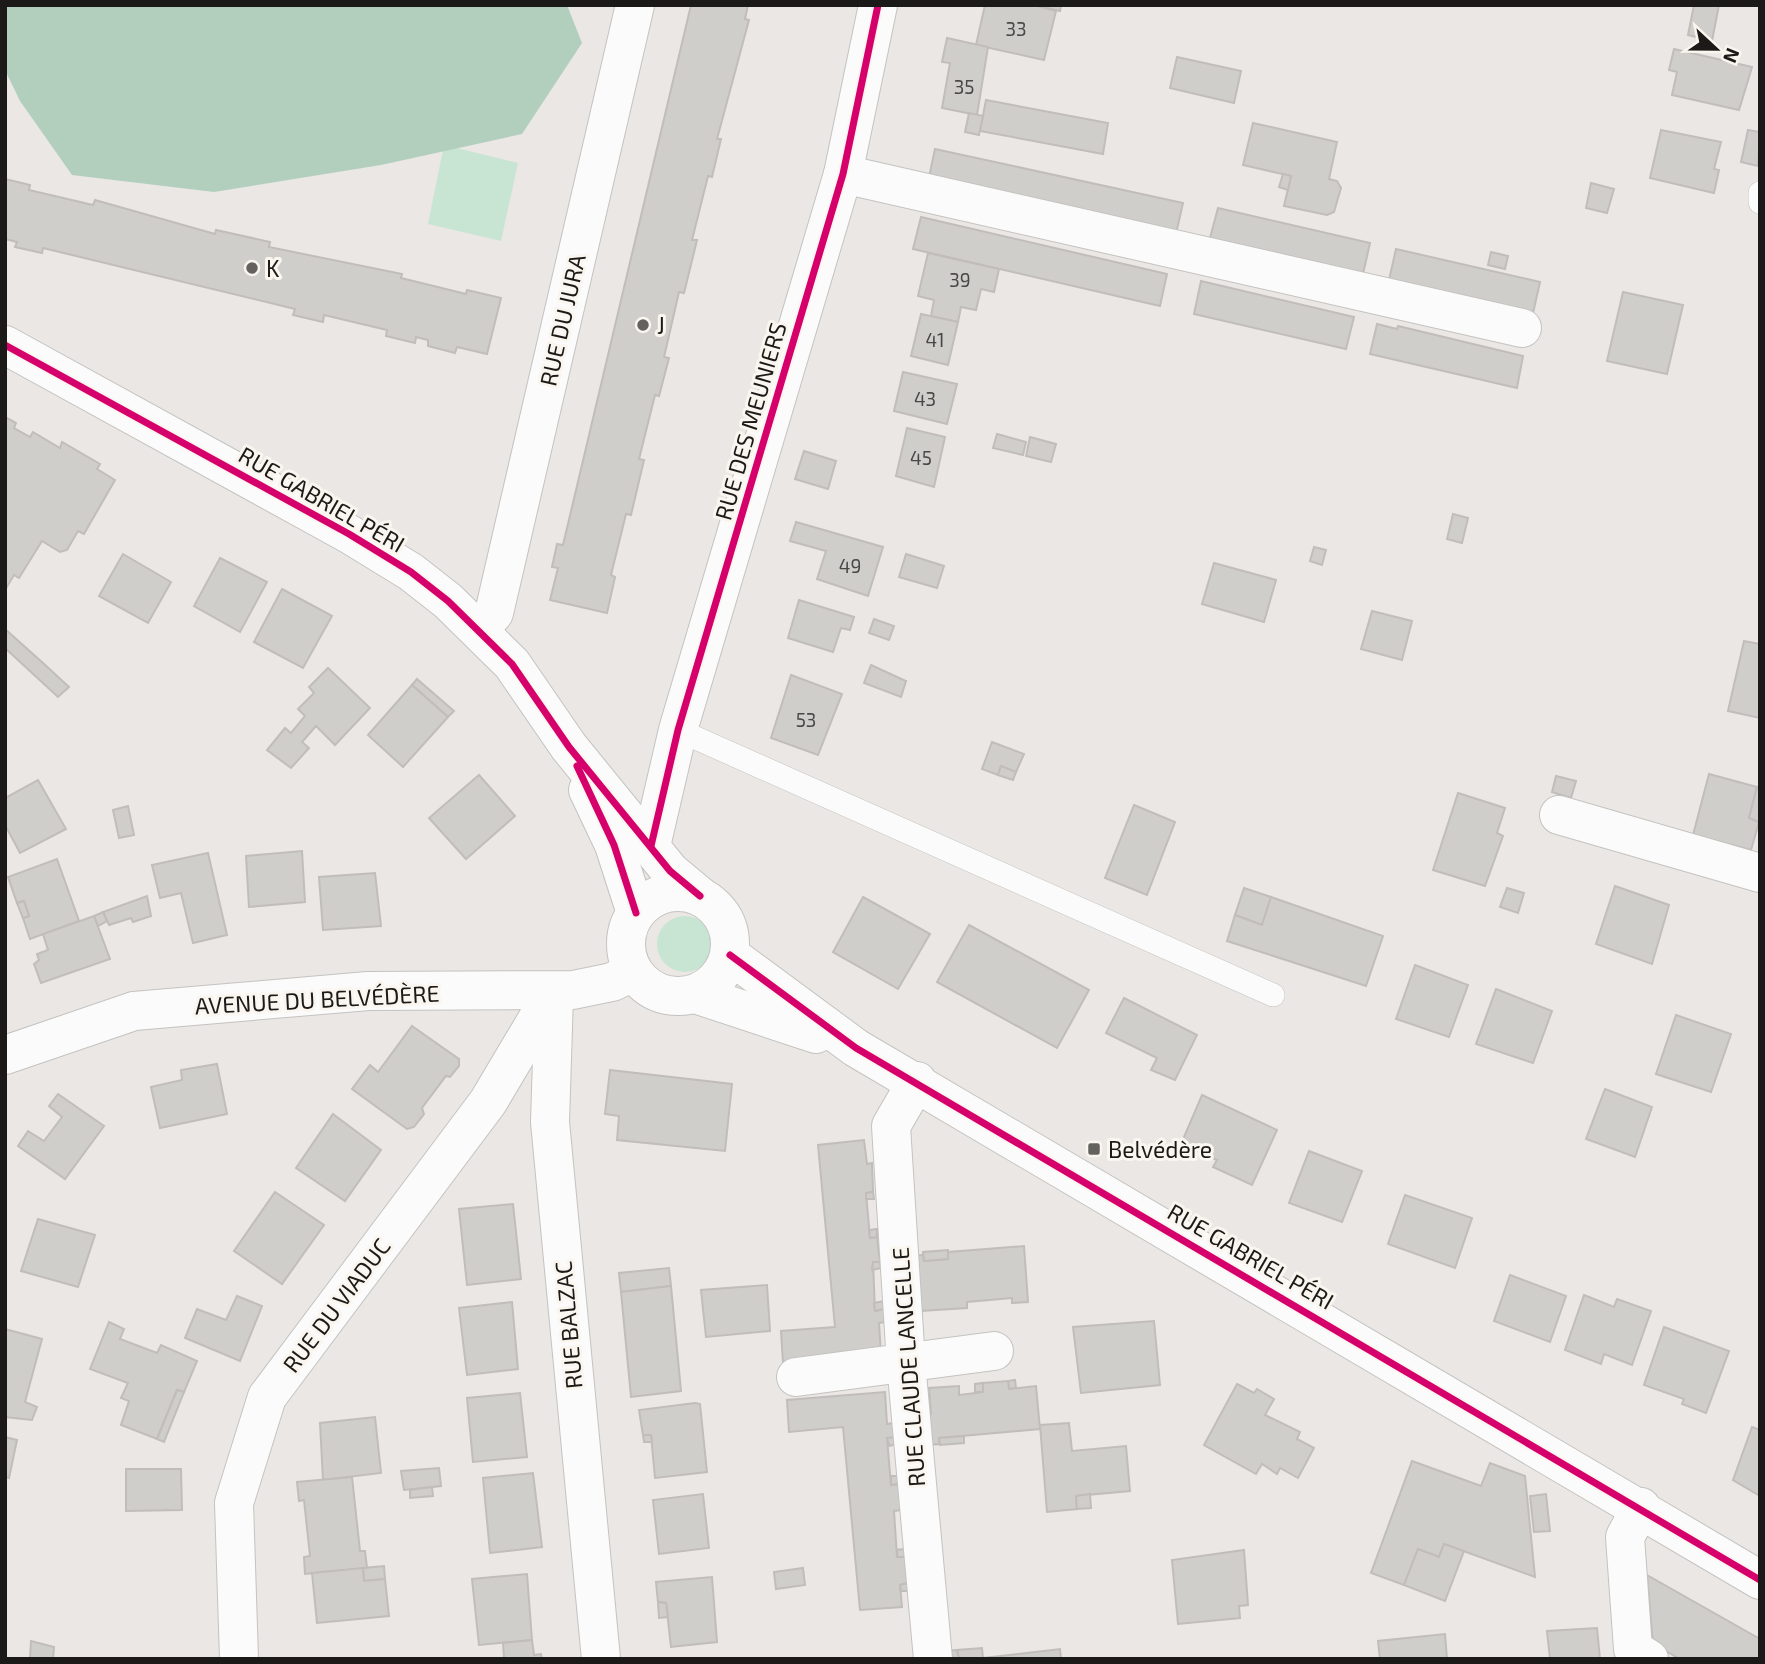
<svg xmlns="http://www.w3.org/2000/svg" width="1765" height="1664" viewBox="0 0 1765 1664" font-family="'Exo 2',sans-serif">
	<rect width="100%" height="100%" fill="#eae7e4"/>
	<g fill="#c7e5d2">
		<polygon points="444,145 518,163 501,241 428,224"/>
		<circle cx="685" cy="944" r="28"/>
	</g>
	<polygon fill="#b2cfbe" points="5,5 567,5 582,43 522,134 381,165 214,192 72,175 20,101 5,70"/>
	<g fill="#d0cecb" stroke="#c0bdbb" stroke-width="2">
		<polygon points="691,5 748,5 745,19 749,20 717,139 721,139 712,177 708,176 692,240 697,240 684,293 679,292 664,357 669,358 659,396 655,395 639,459 644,460 631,515 626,514 611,575 615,577 607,613 550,600 558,568 552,567 557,544 563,545"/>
		<polygon points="985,5 1034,5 1056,11 1044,60 976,45"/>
		<polygon points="1034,5 1061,5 1060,11"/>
		<polygon points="1694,5 1719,5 1712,41 1688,35"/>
		<polygon points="947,38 988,47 977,115 942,108 950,63 942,62"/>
		<polygon points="1674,49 1752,67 1739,110 1672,95 1677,72 1669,70"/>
		<polygon points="1177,57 1241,71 1234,103 1170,88"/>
		<polygon points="986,100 1108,123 1103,154 980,131"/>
		<polygon points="969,113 983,116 979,135 965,132"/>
		<polygon points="1253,123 1337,142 1329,179 1337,181 1341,188 1334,212 1327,215 1284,206 1291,176 1243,165"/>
		<polygon points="1661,130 1721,142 1714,169 1719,170 1714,193 1650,178"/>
		<polygon points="1748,130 1760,132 1758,166 1741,162"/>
		<polygon points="935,149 1183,203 1175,238 928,182"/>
		<polygon points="1283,174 1291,176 1288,190 1279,187"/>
		<polygon points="5,179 30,185 29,190 93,205 95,200 215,234 216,230 270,242 269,247 402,274 401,278 466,294 467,290 501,298 487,354 457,347 455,353 428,346 428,340 416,337 415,343 386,336 387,330 324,315 323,322 293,315 295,309 43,248 42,253 15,247 17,242 5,239"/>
		<polygon points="1591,183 1614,189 1607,213 1586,208"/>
		<polygon points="1218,208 1370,243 1363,274 1210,238"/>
		<polygon points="921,217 1167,274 1160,306 913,249"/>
		<polygon points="1396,249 1540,282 1533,313 1389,280"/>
		<polygon points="1491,252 1508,256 1505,269 1488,265"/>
		<polygon points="928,253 999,269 994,292 981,289 976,310 961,307 958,322 931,316 934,300 918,296"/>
		<polygon points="1201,281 1354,317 1346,349 1194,314"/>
		<polygon points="1623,292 1683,305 1667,374 1607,361"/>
		<polygon points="921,314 958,322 948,365 911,356"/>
		<polygon points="1377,324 1397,329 1398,326 1523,356 1517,388 1370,354"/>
		<polygon points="903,372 957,384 947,424 894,411"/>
		<polygon points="5,417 16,423 14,428 30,437 33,432 60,448 62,442 100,464 97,469 115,480 84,534 78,531 67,550 60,552 42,541 19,578 14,575 5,590"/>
		<polygon points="907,428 945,437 934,487 896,476"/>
		<polygon points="997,434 1026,442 1023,455 993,448"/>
		<polygon points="1030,437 1056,444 1051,462 1026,456"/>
		<polygon points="804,451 836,461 828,489 795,479"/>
		<polygon points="1453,514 1468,518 1462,543 1447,539"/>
		<polygon points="796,522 883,547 868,596 817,579 826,551 790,541"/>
		<polygon points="1314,547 1326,550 1322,565 1310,561"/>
		<polygon points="123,554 171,582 148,623 99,596"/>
		<polygon points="906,554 944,566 937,588 899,577"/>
		<polygon points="220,558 267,582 240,632 194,606"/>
		<polygon points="1214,563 1276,580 1264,622 1202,604"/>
		<polygon points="282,589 332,616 303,668 254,642"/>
		<polygon points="799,600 854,617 850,630 841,628 833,652 788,638"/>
		<polygon points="1372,611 1412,621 1402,660 1361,649"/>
		<polygon points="874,619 894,626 889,640 869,633"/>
		<polygon points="5,629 43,663 69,687 58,697 5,648"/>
		<polygon points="1744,641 1760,644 1760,718 1728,711"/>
		<polygon points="871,665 906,681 901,697 864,683"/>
		<polygon points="328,668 370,708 335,745 316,726 302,742 309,748 291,768 267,750 285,728 291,733 305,716 298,709 314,693 309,687"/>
		<polygon points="791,675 842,694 818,755 771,738"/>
		<polygon points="417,679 454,711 448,717 412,685"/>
		<polygon points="412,685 448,717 403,767 368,735"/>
		<polygon points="992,742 1024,754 1016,772 1001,766 998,775 982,769"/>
		<polygon points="1001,766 1016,772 1013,780 998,775"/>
		<polygon points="1709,774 1757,787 1749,818 1759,822 1751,850 1693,835"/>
		<polygon points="479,775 515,816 466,859 429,818"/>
		<polygon points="1556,776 1576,781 1571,798 1552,792"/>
		<polygon points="38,780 66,829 20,853 5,825 5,798"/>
		<polygon points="1757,787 1760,788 1759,822 1749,818"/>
		<polygon points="1458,793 1505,808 1497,833 1503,836 1485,886 1433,870"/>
		<polygon points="1134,805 1175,822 1147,895 1105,878"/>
		<polygon points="128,806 134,835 119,838 113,810"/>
		<polygon points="302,851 305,902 249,907 246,856"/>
		<polygon points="208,853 227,935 193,943 181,893 160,898 152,865"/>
		<polygon points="57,859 79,921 30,939 23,918 29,916 24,901 17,903 8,877"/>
		<polygon points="375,873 381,926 323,930 319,877"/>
		<polygon points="1615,886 1669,905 1652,964 1596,944"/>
		<polygon points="1244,888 1271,897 1262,925 1235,915"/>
		<polygon points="1507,888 1524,893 1518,913 1500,907"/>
		<polygon points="147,896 151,916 133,922 131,918 109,925 103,912"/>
		<polygon points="863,897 930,934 898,989 833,952"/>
		<polygon points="1271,897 1383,936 1366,986 1227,941 1235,915 1262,925"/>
		<polygon points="24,901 29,916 23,918 17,903"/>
		<polygon points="103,912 107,921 98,926 94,916"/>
		<polygon points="94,916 110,959 41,983 34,964 39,960 37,954 48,950 43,934"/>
		<polygon points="969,925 1089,990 1057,1048 937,982"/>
		<polygon points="1415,965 1468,985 1449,1037 1396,1019"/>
		<polygon points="1496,989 1552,1011 1533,1063 1476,1044"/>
		<polygon points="1124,998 1197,1035 1175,1080 1151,1070 1157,1058 1106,1033"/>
		<polygon points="1676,1015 1731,1034 1711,1092 1656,1074"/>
		<polygon points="412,1026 459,1059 459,1066 450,1077 446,1076 422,1108 424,1114 414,1127 407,1129 352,1089 370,1065 378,1072"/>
		<polygon points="217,1064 227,1114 160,1128 151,1087 182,1080 181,1070"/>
		<polygon points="610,1070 732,1084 725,1151 617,1140 619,1116 605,1114"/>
		<polygon points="1605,1089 1652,1107 1635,1157 1586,1139"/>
		<polygon points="58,1094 104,1126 65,1179 18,1146 28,1131 44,1141 62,1117 49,1106"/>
		<polygon points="1202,1095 1277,1130 1252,1185 1213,1167 1217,1160 1181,1144"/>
		<polygon points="333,1114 381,1150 345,1201 296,1168"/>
		<polygon points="864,1140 867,1164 872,1163 873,1192 866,1193 870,1238 877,1237 880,1262 873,1262 875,1311 884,1309 885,1322 879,1323 881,1354 783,1363 781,1331 835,1327 818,1145"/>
		<polygon points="1309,1151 1362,1171 1342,1222 1289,1203"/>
		<polygon points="275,1192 324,1225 282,1284 234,1251"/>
		<polygon points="873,1192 874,1199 866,1199 866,1193"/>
		<polygon points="1405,1195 1472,1218 1455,1268 1388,1244"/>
		<polygon points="513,1204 521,1279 467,1285 459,1209"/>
		<polygon points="38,1219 95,1235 78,1287 21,1271"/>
		<polygon points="877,1229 877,1237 870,1238 869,1230"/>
		<polygon points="1024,1246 1028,1302 1012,1303 1012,1298 967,1302 967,1308 921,1311 911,1256 923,1255 924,1261 948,1259 948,1252"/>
		<polygon points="948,1250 948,1259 924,1261 923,1252"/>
		<polygon points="873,1262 880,1262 881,1268 872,1270"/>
		<polygon points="669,1268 671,1286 621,1292 619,1273"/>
		<polygon points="1510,1275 1566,1296 1550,1342 1494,1321"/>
		<polygon points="767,1285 770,1331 706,1337 701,1290"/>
		<polygon points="671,1286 681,1391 631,1397 621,1292"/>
		<polygon points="1584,1295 1614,1307 1617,1299 1651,1311 1632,1365 1604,1354 1601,1364 1565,1350"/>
		<polygon points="237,1296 262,1306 240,1361 185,1338 197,1309 226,1320"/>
		<polygon points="884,1301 884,1309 875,1311 874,1303"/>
		<polygon points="512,1302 518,1369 467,1375 459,1308"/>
		<polygon points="1154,1321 1160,1385 1081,1393 1073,1327"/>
		<polygon points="109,1322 124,1329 120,1339 157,1353 161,1345 197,1361 184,1392 177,1390 157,1439 121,1425 129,1401 121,1398 128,1383 90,1369"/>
		<polygon points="1664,1327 1729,1351 1706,1413 1682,1404 1684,1399 1644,1385"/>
		<polygon points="5,1329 42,1339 25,1402 37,1407 32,1420 5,1417"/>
		<polygon points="1015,1380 1016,1388 1009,1389 1008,1381"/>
		<polygon points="1008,1381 1009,1389 1036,1386 1040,1429 939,1438 940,1444 927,1445 925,1414 931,1414 929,1388 959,1386 959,1395 976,1393 983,1392 983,1383"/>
		<polygon points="983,1383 983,1392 975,1392 975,1384"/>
		<polygon points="1237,1384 1254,1393 1257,1389 1274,1399 1265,1415 1300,1432 1297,1439 1314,1448 1298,1478 1280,1468 1277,1474 1262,1464 1256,1474 1204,1445"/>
		<polygon points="177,1390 184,1392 164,1442 157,1439"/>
		<polygon points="885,1392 887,1424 894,1423 895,1437 887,1438 891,1485 899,1484 902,1510 894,1511 897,1557 905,1557 908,1583 900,1585 902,1607 860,1610 843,1427 789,1432 787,1400"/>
		<polygon points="520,1393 527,1457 473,1462 467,1398"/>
		<polygon points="695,1403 700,1404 707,1472 655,1478 651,1435 643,1435 639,1410"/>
		<polygon points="375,1417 381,1473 323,1480 320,1423"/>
		<polygon points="1069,1423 1072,1451 1126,1446 1130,1491 1076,1496 1077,1509 1047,1512 1040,1425"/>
		<polygon points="1752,1427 1760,1430 1760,1496 1733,1480"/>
		<polygon points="643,1435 651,1435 652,1442 644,1442"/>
		<polygon points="964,1436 964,1443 940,1445 939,1438"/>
		<polygon points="5,1437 17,1440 9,1478 5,1477"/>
		<polygon points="895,1437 897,1444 889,1446 887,1438"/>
		<polygon points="1412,1461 1481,1486 1490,1463 1525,1476 1535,1577 1444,1544 1439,1557 1418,1549 1404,1585 1371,1573"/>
		<polygon points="439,1468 441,1486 404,1490 401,1471"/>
		<polygon points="126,1469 181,1469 182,1510 126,1511"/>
		<polygon points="533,1473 542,1547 490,1553 483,1478"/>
		<polygon points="891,1476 899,1476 899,1484 891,1485"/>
		<polygon points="352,1477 360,1551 365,1551 367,1568 305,1574 304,1557 310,1556 304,1500 299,1501 297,1482"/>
		<polygon points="432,1487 433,1496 410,1498 410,1490"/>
		<polygon points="703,1494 709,1548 659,1554 653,1500"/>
		<polygon points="1090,1494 1091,1508 1077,1509 1076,1496"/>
		<polygon points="1546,1494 1550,1531 1534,1532 1530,1496"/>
		<polygon points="1444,1544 1464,1551 1445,1601 1404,1585 1418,1549 1439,1557"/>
		<polygon points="905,1549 905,1557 897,1557 897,1550"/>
		<polygon points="1244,1550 1248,1605 1239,1606 1240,1618 1178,1624 1172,1560"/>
		<polygon points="384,1566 385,1579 364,1581 363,1568"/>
		<polygon points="363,1568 364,1581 385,1579 389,1616 317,1623 312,1573"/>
		<polygon points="803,1568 805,1585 776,1589 774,1572"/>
		<polygon points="527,1574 532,1640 479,1645 472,1579"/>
		<polygon points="1647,1575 1760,1639 1760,1659 1680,1659 1653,1644"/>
		<polygon points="712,1577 717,1642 671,1647 666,1603 658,1602 656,1582"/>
		<polygon points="908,1583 910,1591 901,1591 900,1585"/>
		<polygon points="658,1602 666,1603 668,1617 659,1618"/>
		<polygon points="1597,1628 1600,1659 1550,1659 1547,1631"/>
		<polygon points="1445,1634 1447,1659 1380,1659 1378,1641"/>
		<polygon points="532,1640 534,1655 541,1654 542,1659 499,1659 504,1658 503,1643"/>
		<polygon points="31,1641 54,1647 53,1659 30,1659"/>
		<polygon points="982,1648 983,1658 959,1659 957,1650"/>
		<polygon points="1060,1649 1061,1659 973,1659 983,1658"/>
		<polygon points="957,1650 959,1659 945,1659 945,1651"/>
	</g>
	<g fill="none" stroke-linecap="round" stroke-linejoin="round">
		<defs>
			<g id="lane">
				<polyline points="1760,193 1760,202"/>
				<polyline points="678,730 1273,995"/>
			</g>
			<g id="street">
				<polyline points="843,174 1522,328"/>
				<polyline points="479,629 494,613 635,5"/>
				<polyline points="1559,815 1760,873"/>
				<polyline points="651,846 678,730 843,174 878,5"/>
				<polyline points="554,996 550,1122 601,1659"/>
				<polyline points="5,1055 134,1011 368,991 573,990 612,982 633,972"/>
				<polyline points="917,1081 891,1126 906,1363 933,1659"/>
				<polyline points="796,1377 994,1351"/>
				<polyline points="1641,1507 1625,1537 1633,1649 1649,1659"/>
				<polyline points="239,1659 234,1503 267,1397 488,1102 554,991"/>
			</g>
			<g id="secondary">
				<polyline points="5,345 349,534 411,572 448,601 512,664 569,747 670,871 700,896"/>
				<polyline points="588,790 614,845 636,913"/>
				<circle cx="678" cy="944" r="52"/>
				<polyline points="730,955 856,1048 1760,1580"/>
				<polyline points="695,994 816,1034"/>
			</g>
		</defs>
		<use href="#lane" stroke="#c4c3c0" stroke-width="24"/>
		<use href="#street" stroke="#c4c3c0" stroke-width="40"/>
		<use href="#secondary" stroke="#c4c3c0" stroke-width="40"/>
		<use href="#lane" stroke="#fcfbfb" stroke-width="23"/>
		<use href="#street" stroke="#fcfbfb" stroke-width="38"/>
		<use href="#secondary" stroke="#fcfbfb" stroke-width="38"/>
		<defs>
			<g id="cycleway">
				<polyline points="5,345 349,534 411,572 448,601 512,664 569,747 670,871 700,896"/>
				<polyline points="577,766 614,845 636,913"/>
				<polyline points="651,846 678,730 843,174 878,5"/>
				<polyline points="730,955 856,1048 1760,1580"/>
			</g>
		</defs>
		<use href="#cycleway" stroke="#faf6ef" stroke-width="11"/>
		<use href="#cycleway" stroke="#d6006c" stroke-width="7"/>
	</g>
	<g fill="#64625f" stroke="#faf6ef" stroke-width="2.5">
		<circle cx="252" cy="268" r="7"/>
		<circle cx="643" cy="325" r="7"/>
		<rect x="1087" y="1142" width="14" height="14" rx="3.5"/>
	</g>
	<g text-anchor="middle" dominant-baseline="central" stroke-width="6" stroke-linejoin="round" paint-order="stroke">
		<g font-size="19" fill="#4a4846">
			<text x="1016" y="28">33</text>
			<text x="964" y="86">35</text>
			<text x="960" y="279">39</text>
			<text x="935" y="339">41</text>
			<text x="925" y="398">43</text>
			<text x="921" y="457">45</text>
			<text x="850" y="565">49</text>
			<text x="806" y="719">53</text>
		</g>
		<g font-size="23" fill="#1c1a18" stroke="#faf6ef" text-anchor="start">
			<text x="266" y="268">K</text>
			<text x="657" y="325">J</text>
			<text x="1108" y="1149">Belvédère</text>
		</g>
		<g font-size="23" fill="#1c1a18" stroke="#faf6ef">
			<text transform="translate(562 320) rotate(-77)">RUE DU JURA</text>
			<text transform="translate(750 421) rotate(-74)">RUE DES MEUNIERS</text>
			<text transform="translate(322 499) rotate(30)">RUE GABRIEL PÉRI</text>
			<text transform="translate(317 999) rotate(-3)">AVENUE DU BELVÉDÈRE</text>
			<text transform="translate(1251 1256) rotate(30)">RUE GABRIEL PÉRI</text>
			<text transform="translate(336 1305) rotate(-53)">RUE DU VIADUC</text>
			<text transform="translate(568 1325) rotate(-95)">RUE BALZAC</text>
			<text transform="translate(908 1367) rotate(-94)">RUE CLAUDE LANCELLE</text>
		</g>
	</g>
	<rect width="1765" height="1664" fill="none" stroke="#1c1a18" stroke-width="14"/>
	<g transform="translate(1716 49) rotate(112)" stroke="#faf6ef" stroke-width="5" paint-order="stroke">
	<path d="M0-5L12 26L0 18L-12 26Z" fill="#1c1a18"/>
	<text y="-10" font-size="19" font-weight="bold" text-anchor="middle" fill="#1c1a18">N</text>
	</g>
</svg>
